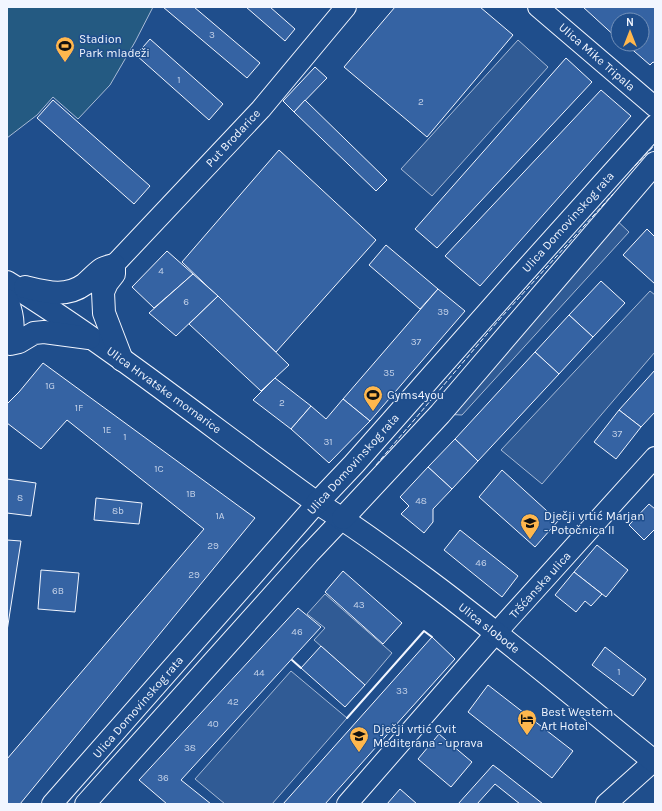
<svg xmlns="http://www.w3.org/2000/svg" width="662" height="811" viewBox="0 0 662 811" font-family="Karla,sans-serif">
	<rect width="100%" height="100%" fill="#1f4e8c"/>
	<polygon fill="#245a82" stroke="#a8bbd7" points="7,7 153,7 135,42 110,85 78,119 53,97 37,115 7,138"/>
	<g fill="#305b95" stroke="#a8bbd7">
		<polygon points="518,40 548,67 432,196 401,169"/>
		<polygon points="611,215 629,232 462,415 440,414"/>
		<polygon points="650,291 655,295 655,352 542,484 501,450"/>
		<polygon points="325,594 392,653 365,685 314,640 325,628 307,614"/>
		<polygon points="291,671 347,718 272,804 225,804 195,779"/>
	</g>
	<g fill="#3563a3" stroke="#f2f6ff">
		<polygon points="163,7 194,7 260,63 247,78"/>
		<polygon points="246,7 270,7 295,29 285,41"/>
		<polygon points="395,7 480,7 513,35 427,137 344,67"/>
		<polygon points="583,7 655,7 655,63 653,62 650,65 627,45 642,44 642,20 618,20 618,39"/>
		<polygon points="150,39 223,104 209,120 136,55"/>
		<polygon points="566,58 592,82 437,248 415,229"/>
		<polygon points="315,67 327,78 294,112 283,101"/>
		<polygon points="601,90 631,116 480,286 445,256"/>
		<polygon points="53,100 150,186 134,204 37,118"/>
		<polygon points="305,100 387,180 376,191 294,112"/>
		<polygon points="279,150 376,240 276,352 182,262"/>
		<polygon points="647,229 655,237 655,284 623,255"/>
		<polygon points="386,245 438,289 420,309 369,265"/>
		<polygon points="167,251 193,274 154,308 132,287"/>
		<polygon points="193,274 218,296 176,336 149,313"/>
		<polygon points="601,281 625,303 593,337 569,315"/>
		<polygon points="438,289 465,311 370,421 343,399"/>
		<polygon points="218,296 289,365 261,391 189,324"/>
		<polygon points="569,315 593,337 559,374 535,352"/>
		<polygon points="535,352 559,374 478,461 455,439"/>
		<polygon points="43,363 255,518 20,804 7,804 7,759 204,529 67,420 41,449 7,423 7,404 19,392"/>
		<polygon points="655,370 655,412 641,427 619,410"/>
		<polygon points="275,378 311,406 291,429 253,400"/>
		<polygon points="343,399 370,421 329,463 291,429 311,406 326,419"/>
		<polygon points="619,410 641,427 616,459 594,442"/>
		<polygon points="455,439 478,461 452,489 428,467"/>
		<polygon points="428,467 452,489 433,509 433,522 424,533 401,514 409,506 400,497"/>
		<polygon points="502,470 558,521 535,547 479,497"/>
		<polygon points="7,479 36,483 31,516 7,513"/>
		<polygon points="96,498 142,503 139,524 94,520"/>
		<polygon points="649,504 655,509 655,529 644,540 629,525"/>
		<polygon points="460,530 518,576 502,597 444,550"/>
		<polygon points="7,540 21,541 7,631"/>
		<polygon points="597,545 628,570 606,597 574,572"/>
		<polygon points="41,570 79,573 75,612 38,609"/>
		<polygon points="343,571 402,623 383,644 325,592"/>
		<polygon points="574,572 602,594 591,606 585,601 576,612 555,595"/>
		<polygon points="298,608 321,627 181,780 211,804 167,804 139,780"/>
		<polygon points="432,637 455,659 325,804 283,804"/>
		<polygon points="321,646 365,685 345,707 301,668"/>
		<polygon points="605,647 646,679 633,696 592,665"/>
		<polygon points="488,685 573,751 552,778 468,712"/>
		<polygon points="439,734 472,762 451,787 418,759"/>
		<polygon points="493,765 501,771 543,804 520,804 495,784 477,804 458,804"/>
		<polygon points="400,789 417,804 387,804"/>
	</g>
	<g fill="none" stroke-linecap="round" stroke-linejoin="round">
		<defs>
			<g id="minor">
				<polyline points="538,7 655,107"/>
				<polyline points="114,265 261,109 346,7"/>
				<polyline points="52,804 317,503"/>
				<polyline points="85,804 309,554 343,518"/>
				<polyline points="347,804 496,633 655,457"/>
				<polyline points="606,804 655,760"/>
			</g>
			<g id="major">
				<path d="M7,282C115,349 214,429 317,503C354,525 388,551 422,576C502,635 578,700 655,762"/>
				<path d="M25,287C46,292 66,298 85,284C91,279 96,273 102,269C105,267 110,266 114,265V274L107,283L103,292L104,313L122,360"/>
				<path d="M7,300C11,310 14,321 12,332C10,337 9,338 10,344L19,342L34,333L44,332L89,338"/>
				<polyline points="317,503 354,464 523,273 655,126"/>
				<polyline points="343,518 440,414 655,163"/>
			</g>
		</defs>
		<use href="#minor" stroke="#f2f6ff" stroke-width="22"/>
		<use href="#major" stroke="#f2f6ff" stroke-width="24"/>
		<use href="#minor" stroke="#1f4e8c" stroke-width="20"/>
		<use href="#major" stroke="#1f4e8c" stroke-width="22"/>
		<g stroke="#f2f6ff" stroke-width="1" stroke-dasharray="5 2" stroke-linecap="butt">
			<polyline points="630,171 655,145"/>
			<polyline points="376,465 498,321 613,194"/>
		</g>
		<g stroke="#f2f6ff" stroke-width="2">
			<polyline points="292,660 301,668"/>
			<polyline points="347,718 424,631 432,637"/>
		</g>
	</g>
	<defs>
		<symbol id="stadium-pin" viewBox="-11 -11 22 30"><path d="M0 17L-7.5 6A9.5 9.5 0 1 1 7.5 6Z" fill="#ffb74d" stroke="#1f4e8c"/><path d="M0-5a6.5 5 0 1 0 0 10a6.5 5 0 1 0 0-10ZM-3.5-1.8h7v3.6h-7Z" fill="#111"/></symbol>
		<symbol id="school-pin" viewBox="-11 -11 22 30"><path d="M0 17L-7.5 6A9.5 9.5 0 1 1 7.5 6Z" fill="#ffb74d" stroke="#1f4e8c"/><path d="M0-5L7-2L0 1L-7-2ZM-4 1L0 2.5L4 1V4Q0 6-4 4Z" fill="#111"/></symbol>
		<symbol id="hotel-pin" viewBox="-11 -11 22 30"><path d="M0 17L-7.5 6A9.5 9.5 0 1 1 7.5 6Z" fill="#ffb74d" stroke="#1f4e8c"/><path d="M-6-4.5h1.5V1H6V5H4.5V3h-9V5H-6ZM-4 0a1.8 1.8 0 1 1 3.6 0ZM.5 0V-2.5h3Q6-2.5 6 0Z" fill="#111"/></symbol>
	</defs>
	<g fill-rule="evenodd">
		<use href="#stadium-pin" x="54" y="35" width="22" height="30"/>
		<use href="#stadium-pin" x="362" y="384" width="22" height="30"/>
		<use href="#school-pin" x="519" y="512" width="22" height="30"/>
		<use href="#hotel-pin" x="516" y="708" width="22" height="30"/>
		<use href="#school-pin" x="348" y="725" width="22" height="30"/>
	</g>
	<g text-anchor="middle" dominant-baseline="central" stroke-width="3" stroke-linejoin="round" paint-order="stroke">
		<g font-size="10" fill="#c3d1e8">
			<text x="212" y="35">3</text>
			<text x="179" y="80">1</text>
			<text x="421" y="102">2</text>
			<text x="161" y="271">4</text>
			<text x="186" y="302">6</text>
			<text x="443" y="312">39</text>
			<text x="416" y="342">37</text>
			<text x="389" y="373">35</text>
			<text x="50" y="386">1G</text>
			<text x="282" y="403">2</text>
			<text x="79" y="408">1F</text>
			<text x="107" y="430">1E</text>
			<text x="617" y="434">37</text>
			<text x="125" y="437">1</text>
			<text x="328" y="442">31</text>
			<text x="159" y="469">1C</text>
			<text x="191" y="494">1B</text>
			<text x="20" y="498">8</text>
			<text x="421" y="501">48</text>
			<text x="118" y="511">8b</text>
			<text x="220" y="516">1A</text>
			<text x="213" y="546">29</text>
			<text x="481" y="563">46</text>
			<text x="194" y="575">29</text>
			<text x="58" y="591">6B</text>
			<text x="359" y="605">43</text>
			<text x="297" y="632">46</text>
			<text x="619" y="672">1</text>
			<text x="259" y="673">44</text>
			<text x="402" y="691">33</text>
			<text x="233" y="702">42</text>
			<text x="213" y="724">40</text>
			<text x="190" y="748">38</text>
			<text x="163" y="778">36</text>
		</g>
		<g font-size="12" fill="#f2f6ff" stroke="#1f4e8c" text-anchor="start">
			<text x="79" y="39">Stadion<tspan x="79" dy="14">Park mladeži</tspan></text>
			<text x="387" y="395">Gyms4you</text>
			<text x="544" y="516">Dječji vrtić Marjan<tspan x="544" dy="14">- Potočnica II</tspan></text>
			<text x="541" y="712">Best Western<tspan x="541" dy="14">Art Hotel</tspan></text>
			<text x="373" y="729">Dječji vrtić Cvit<tspan x="373" dy="14">Mediterana - uprava</tspan></text>
		</g>
		<g font-size="12" fill="#f2f6ff" stroke="#1f4e8c">
			<text transform="translate(597 57) rotate(41)">Ulica Mike Tripala</text>
			<text transform="translate(233 138) rotate(-47)">Put Brodarice</text>
			<text transform="translate(568 222) rotate(-48)">Ulica Domovinskog rata</text>
			<text transform="translate(164 390) rotate(36)">Ulica Hrvatske mornarice</text>
			<text transform="translate(353 464) rotate(-48)">Ulica Domovinskog rata</text>
			<text transform="translate(540 585) rotate(-48)">Tršćanska ulica</text>
			<text transform="translate(489 628) rotate(38)">Ulica slobode</text>
			<text transform="translate(138 707) rotate(-49)">Ulica Domovinskog rata</text>
		</g>
	</g>
	<rect width="662" height="811" fill="none" stroke="#f2f6ff" stroke-width="16"/>
	<g transform="translate(630 32)"><circle r="19" fill="#1f4e8c" stroke="#7391ba"/>
	<path d="M0-3L7 15L0 10L-7 15Z" fill="#ffb74d"/>
	<text y="-6" font-size="11" font-weight="bold" text-anchor="middle" fill="#f2f6ff">N</text>
	</g>
</svg>
